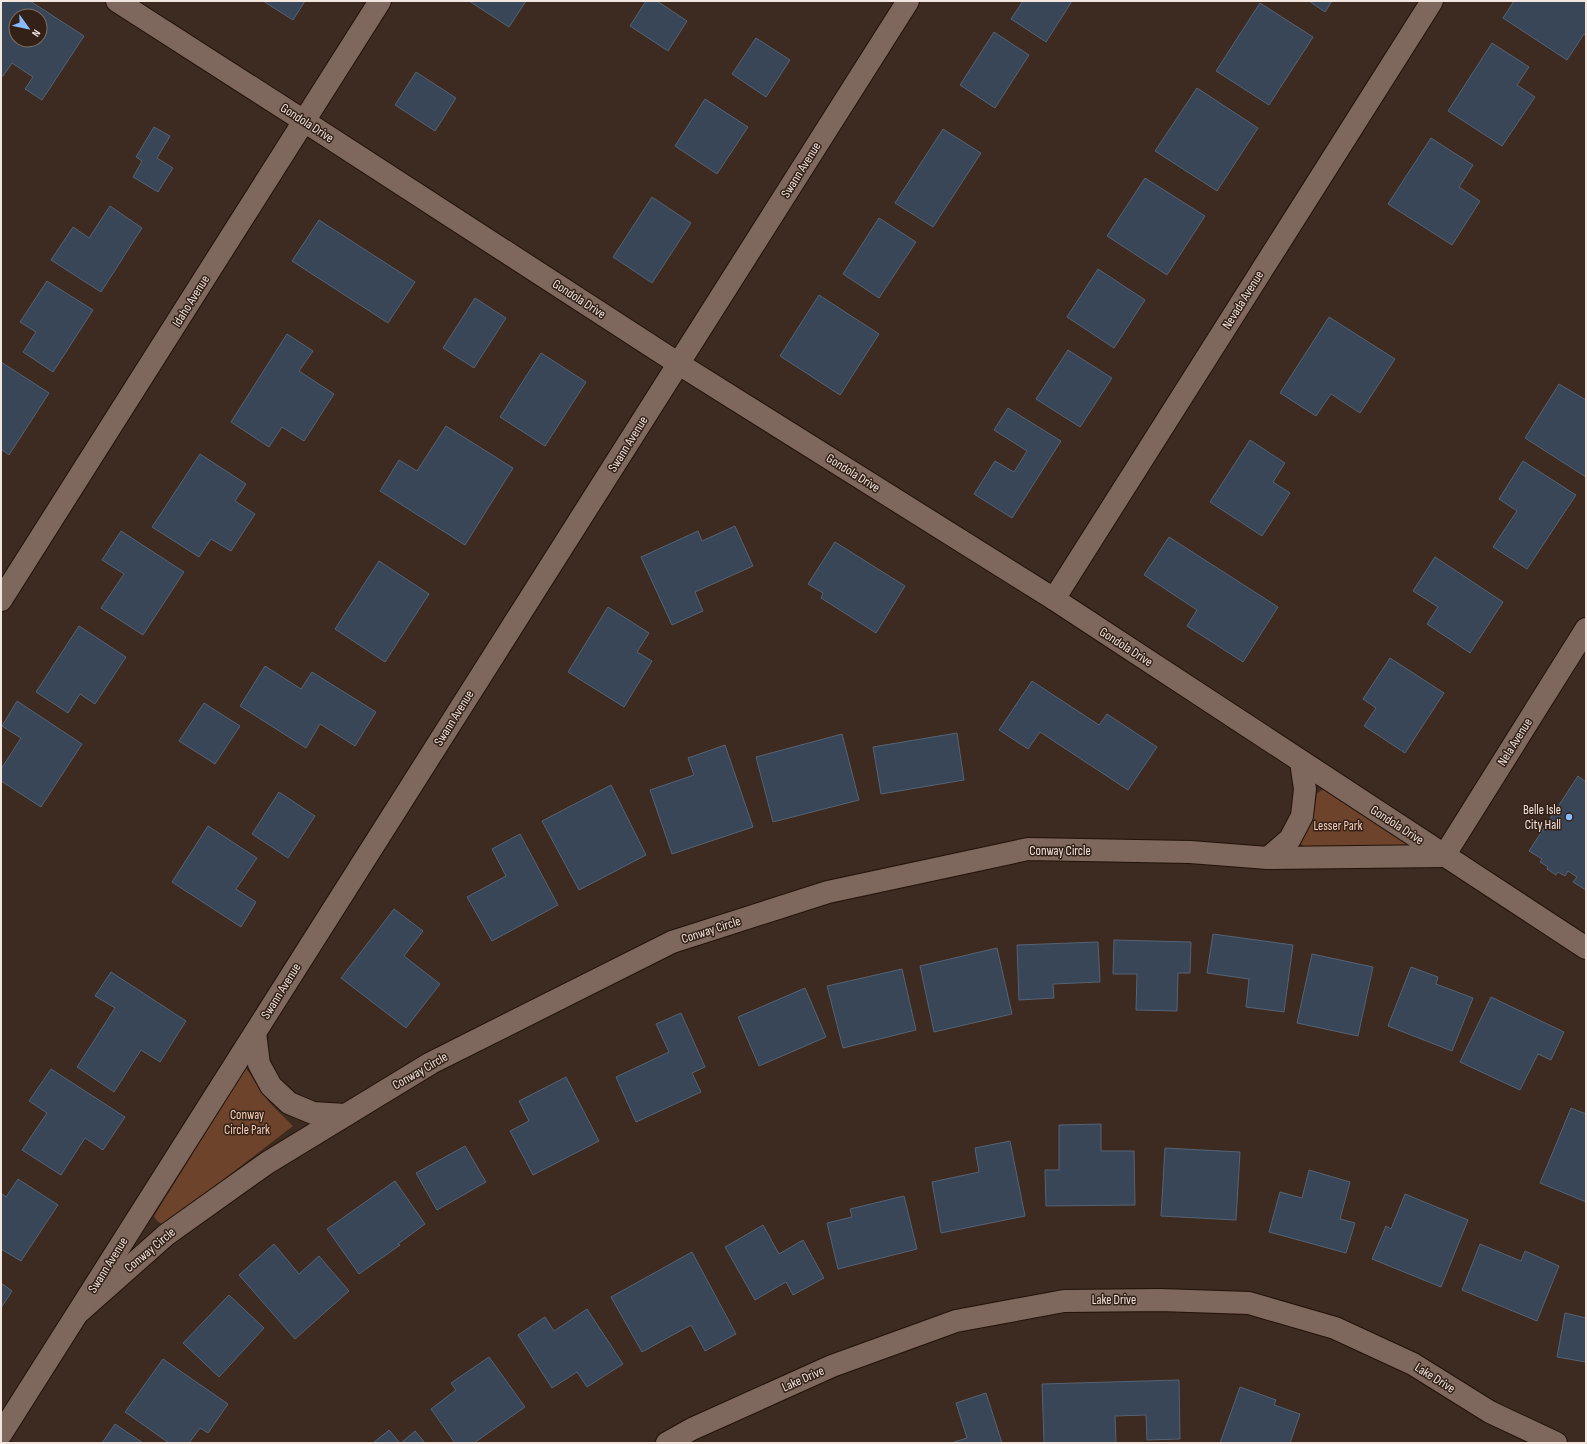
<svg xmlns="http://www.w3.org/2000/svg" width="1587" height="1444" viewBox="0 0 1587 1444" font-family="'Sofia Sans Condensed',sans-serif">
	<rect width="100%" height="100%" fill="#3d2a20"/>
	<g fill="#6e432c">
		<polygon points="1322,790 1327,790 1407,844 1409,851 1305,847 1301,844 1301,840 1313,819 1317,793"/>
		<polygon points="246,1068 269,1102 293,1126 164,1225 157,1221 154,1216"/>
	</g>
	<g fill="#394657" stroke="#556375" fill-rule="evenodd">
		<path d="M1,1H30L84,36L42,100L25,89L33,77L12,63L3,76L1,75ZM16,16H40V40H16Z"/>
		<polygon points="263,1 305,1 293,20"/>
		<polygon points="469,1 526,1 509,27"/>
		<polygon points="646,1 657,1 687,21 668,51 630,26"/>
		<polygon points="1023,1 1072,1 1046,42 1011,19"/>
		<polygon points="1309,1 1332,1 1325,12"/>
		<polygon points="1514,1 1586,1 1586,36 1584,34 1567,60 1503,18"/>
		<polygon points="1260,3 1313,37 1269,105 1216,71"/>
		<polygon points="994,32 1029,55 995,108 960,85"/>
		<polygon points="756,38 790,60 766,97 732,74"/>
		<polygon points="1492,43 1529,67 1517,85 1535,97 1502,146 1448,111"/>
		<polygon points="416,72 456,98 435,131 395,105"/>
		<polygon points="1197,88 1258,128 1217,191 1155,151"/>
		<polygon points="705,99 748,127 717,174 675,146"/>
		<polygon points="154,127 170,136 157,158 173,168 158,192 133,177 142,161 136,157"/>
		<polygon points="943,129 981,153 933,227 895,203"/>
		<polygon points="1431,138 1473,165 1459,187 1480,201 1452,245 1388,204"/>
		<polygon points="1145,178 1205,216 1167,275 1107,236"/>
		<polygon points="652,197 691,223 652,283 613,257"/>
		<polygon points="110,206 142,228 101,292 51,260 73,227 89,238"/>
		<polygon points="879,218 916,242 879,298 843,274"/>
		<polygon points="319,220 415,282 388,323 292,261"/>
		<polygon points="1098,269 1145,300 1114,348 1067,317"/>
		<polygon points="47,281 93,310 53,372 23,352 36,332 20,322"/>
		<polygon points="819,295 879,334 840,395 780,356"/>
		<polygon points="475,298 506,318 474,368 443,348"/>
		<polygon points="1329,317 1395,359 1360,413 1331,394 1316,416 1280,393"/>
		<polygon points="287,334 313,351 299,371 334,394 304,441 282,427 269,447 231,422"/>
		<polygon points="1068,350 1112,378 1080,427 1036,399"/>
		<polygon points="541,353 586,382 545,446 500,417"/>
		<polygon points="1,362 49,393 9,455 1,449"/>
		<polygon points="1559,384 1586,400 1586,477 1525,438"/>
		<polygon points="1008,408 1061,441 1012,518 974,494 995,461 1014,472 1027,451 994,430"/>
		<polygon points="446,426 513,468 465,545 380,491 399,460 417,471"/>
		<polygon points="1250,440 1285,463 1273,482 1290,493 1262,536 1210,502"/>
		<polygon points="200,454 246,484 235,501 255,514 231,551 211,539 199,557 152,527"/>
		<polygon points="1523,461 1576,495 1527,569 1493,547 1517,511 1499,499"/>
		<polygon points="735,526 753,566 695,592 703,611 672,625 641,557 698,531 702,541"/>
		<polygon points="121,531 184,572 143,635 101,608 124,574 102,560"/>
		<polygon points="1169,537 1278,607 1243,662 1187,626 1197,610 1144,575"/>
		<polygon points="835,542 905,586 876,633 821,598 823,593 808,584"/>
		<polygon points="1435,557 1503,602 1470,653 1427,624 1438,607 1413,591"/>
		<polygon points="379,561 429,594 385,662 335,629"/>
		<polygon points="608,607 649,633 637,652 652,661 624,707 568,672"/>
		<polygon points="79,626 126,657 95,704 80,694 68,713 36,692"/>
		<polygon points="1390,658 1444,693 1405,753 1364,726 1376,708 1363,699"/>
		<polygon points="265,666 301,689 312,672 376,712 355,746 320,724 306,748 240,706"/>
		<polygon points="1032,681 1099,725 1107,714 1157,747 1128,790 1040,732 1028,749 999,730"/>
		<polygon points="17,701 82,744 41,807 1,781 1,769 21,738 2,726"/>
		<polygon points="204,703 240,726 215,764 179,741"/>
		<polygon points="957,733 964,780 881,794 873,747"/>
		<polygon points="842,734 859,800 773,822 756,757"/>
		<polygon points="725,745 753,827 672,854 650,790 694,775 688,758"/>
		<polygon points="1578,776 1586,782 1586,890 1573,882 1577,877 1568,871 1565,876 1558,872 1556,875 1547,869 1548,867 1540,862 1542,859 1529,851"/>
		<polygon points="611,785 646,855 579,890 542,821"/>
		<polygon points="279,792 315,816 288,858 252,834"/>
		<polygon points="208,826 257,858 236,889 256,902 241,927 172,882"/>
		<polygon points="520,834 558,905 492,941 467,897 506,876 492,849"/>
		<polygon points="394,909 423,931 404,956 440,984 406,1028 341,978"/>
		<polygon points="1213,934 1293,945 1284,1012 1246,1007 1249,979 1207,973"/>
		<polygon points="1114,940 1191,942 1190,973 1178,973 1177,1011 1136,1010 1137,974 1113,974"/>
		<polygon points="1098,942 1100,982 1053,984 1054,998 1019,1000 1017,945"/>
		<polygon points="997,948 1012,1014 934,1032 920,966"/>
		<polygon points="1312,954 1373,967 1358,1036 1297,1023"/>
		<polygon points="1411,967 1438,977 1436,984 1473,998 1452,1051 1388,1026"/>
		<polygon points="902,969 916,1030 843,1048 827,986"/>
		<polygon points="111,972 186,1021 160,1062 141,1050 114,1092 77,1067 115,1008 95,996"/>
		<polygon points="805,988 826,1037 759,1066 738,1017"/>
		<polygon points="1491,997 1564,1032 1551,1060 1538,1054 1520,1090 1460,1062"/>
		<polygon points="681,1013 705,1067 692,1073 701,1092 636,1122 616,1077 669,1052 656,1024"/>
		<polygon points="51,1069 125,1117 103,1150 85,1138 61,1175 22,1150 47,1113 29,1101"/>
		<polygon points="566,1077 599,1141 533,1175 510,1131 529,1121 519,1101"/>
		<polygon points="1571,1108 1586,1114 1586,1202 1540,1183"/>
		<polygon points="1101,1124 1101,1151 1134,1151 1135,1205 1046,1206 1045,1170 1059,1170 1059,1125"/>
		<polygon points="1010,1141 1025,1216 941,1233 932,1182 979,1172 975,1148"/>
		<polygon points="465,1146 486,1182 437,1210 416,1173"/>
		<polygon points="1165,1148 1240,1152 1236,1220 1161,1216"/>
		<polygon points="1309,1170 1350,1182 1340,1219 1355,1223 1346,1253 1269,1232 1280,1192 1302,1198"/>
		<polygon points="18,1179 58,1205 21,1261 1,1249 1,1193 6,1197"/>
		<polygon points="395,1181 425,1224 398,1244 400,1245 359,1274 327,1229"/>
		<polygon points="1405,1194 1468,1220 1441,1287 1372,1259 1386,1226 1391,1229"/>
		<polygon points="904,1196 917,1249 838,1269 827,1223 852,1217 850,1209"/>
		<polygon points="763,1225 779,1254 803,1240 824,1278 793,1295 786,1282 755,1300 725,1247"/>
		<polygon points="274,1244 299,1274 319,1256 349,1291 295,1339 239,1275"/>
		<polygon points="1480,1244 1521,1261 1525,1251 1559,1266 1537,1321 1462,1290"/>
		<polygon points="692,1252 736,1334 705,1351 691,1325 642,1352 611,1297"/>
		<polygon points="1,1283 12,1291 1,1308"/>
		<polygon points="229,1295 264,1328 219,1377 183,1343"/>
		<polygon points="587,1309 623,1364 587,1387 577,1372 552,1388 518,1335 545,1317 554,1331"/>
		<polygon points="1565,1313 1586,1318 1586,1362 1557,1357"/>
		<polygon points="489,1357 525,1407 474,1443 455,1443 431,1409 456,1390 451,1383"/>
		<polygon points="163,1359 228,1404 208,1433 200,1428 189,1443 169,1443 125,1412"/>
		<polygon points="1179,1380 1180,1439 1147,1440 1146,1415 1115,1416 1116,1443 1044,1443 1042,1384"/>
		<polygon points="1240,1387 1276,1400 1274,1405 1300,1414 1290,1443 1220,1443"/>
		<polygon points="986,1393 1002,1443 951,1443 967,1438 956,1403"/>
		<polygon points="115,1424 143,1443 102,1443"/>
		<polygon points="389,1430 400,1443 373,1443"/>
		<polygon points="415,1431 425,1443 401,1443"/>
	</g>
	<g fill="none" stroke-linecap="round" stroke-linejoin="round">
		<defs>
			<g id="minor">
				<polyline points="1054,599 1432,1"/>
				<polyline points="1,600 380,1"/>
				<polyline points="1268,858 1290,839 1302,816 1305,789 1301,762"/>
				<polyline points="255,1033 259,1064 271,1086 289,1103 313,1113 346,1115"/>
				<polyline points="78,1313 166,1235 267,1163 431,1063 672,942 828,892 1028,849 1190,852 1268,858 1444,856 1586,629"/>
				<polyline points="1,1434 908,1"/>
				<polyline points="667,1443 692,1429 832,1366 956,1321 1064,1301 1160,1300 1249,1303 1335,1328 1413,1364 1490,1412 1556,1443"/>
			</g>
			<polyline id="tertiary" points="117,1 304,121 679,364 1054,599 1586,948"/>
		</defs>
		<use href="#minor" stroke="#231209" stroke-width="24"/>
		<use href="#tertiary" stroke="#231209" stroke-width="24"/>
		<use href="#minor" stroke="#7e675c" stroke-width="22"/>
		<use href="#tertiary" stroke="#7e675c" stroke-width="22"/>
	</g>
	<circle fill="#87bbfb" stroke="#332016" stroke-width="1.5" cx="1569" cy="817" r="4"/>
	<g text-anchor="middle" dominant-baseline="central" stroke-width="3" stroke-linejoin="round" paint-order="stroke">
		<g font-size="13" fill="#f3e6df" stroke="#332016">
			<text transform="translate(307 123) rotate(33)">Gondola Drive</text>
			<text transform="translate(801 170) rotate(-58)">Swann Avenue</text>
			<text transform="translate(579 299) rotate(33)">Gondola Drive</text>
			<text transform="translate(1243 300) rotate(-58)">Nevada Avenue</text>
			<text transform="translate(191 301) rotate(-58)">Idaho Avenue</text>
			<text transform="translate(628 444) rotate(-58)">Swann Avenue</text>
			<text transform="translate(853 473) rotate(32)">Gondola Drive</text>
			<text transform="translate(1126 647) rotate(33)">Gondola Drive</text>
			<text transform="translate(454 718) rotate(-58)">Swann Avenue</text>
			<text transform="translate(1515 742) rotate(-58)">Nela Avenue</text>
			<text transform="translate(1397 825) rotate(33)">Gondola Drive</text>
			<text x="1060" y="851">Conway Circle</text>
			<text transform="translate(711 930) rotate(-18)">Conway Circle</text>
			<text transform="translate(281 991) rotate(-58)">Swann Avenue</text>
			<text transform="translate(420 1071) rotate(-30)">Conway Circle</text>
			<text transform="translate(150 1250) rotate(-40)">Conway Circle</text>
			<text transform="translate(108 1265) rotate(-58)">Swann Avenue</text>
			<text x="1114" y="1300">Lake Drive</text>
			<text transform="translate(1435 1378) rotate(32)">Lake Drive</text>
			<text transform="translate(803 1379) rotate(-24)">Lake Drive</text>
		</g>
		<g font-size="13" fill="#f3e6df" stroke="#332016" text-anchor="end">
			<text x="1561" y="810">Belle Isle<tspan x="1561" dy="15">City Hall</tspan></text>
		</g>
		<g font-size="13" fill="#fad1bc" stroke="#332016">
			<text x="1338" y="826">Lesser Park</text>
			<text x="247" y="1115">Conway<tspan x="247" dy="15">Circle Park</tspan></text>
		</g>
	</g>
	<rect width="1587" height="1444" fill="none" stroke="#f3e6df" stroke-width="4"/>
	<g transform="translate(28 28) rotate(123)"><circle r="19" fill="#332016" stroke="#806f66"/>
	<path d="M0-3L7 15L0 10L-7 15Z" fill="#87bbfb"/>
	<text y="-6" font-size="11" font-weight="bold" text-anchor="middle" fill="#f3e6df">N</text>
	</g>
</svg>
